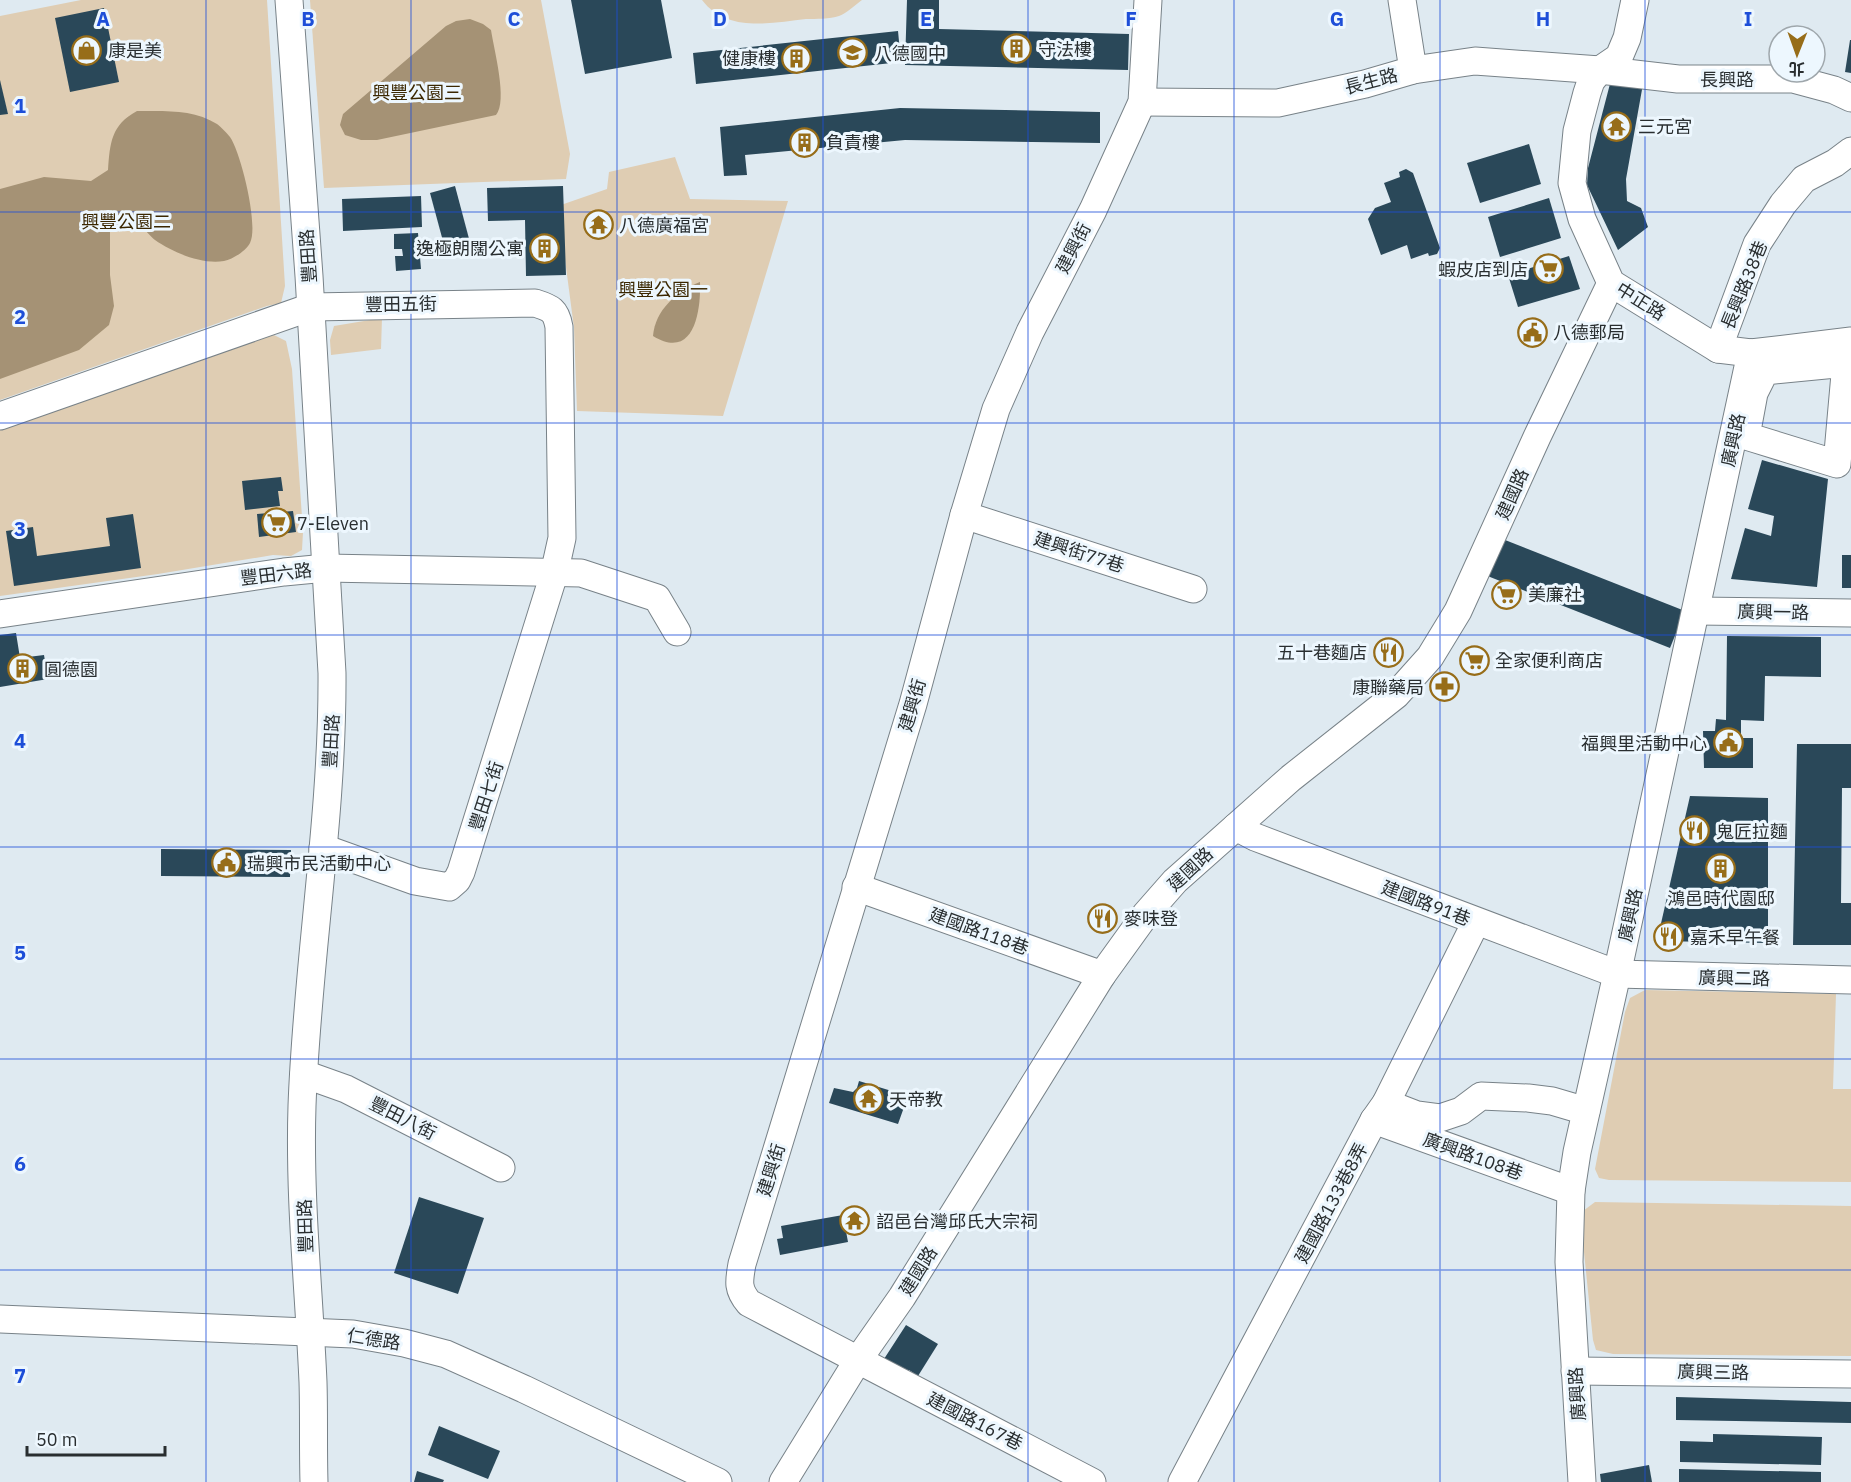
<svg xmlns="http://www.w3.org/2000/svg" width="1851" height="1482" viewBox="0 0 1851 1482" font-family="'IBM Plex Sans','Noto Sans TC',sans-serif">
	<rect width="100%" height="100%" fill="#dfeaf1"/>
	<g fill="#dfcdb3">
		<polygon points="81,0 267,0 285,286 281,303 267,306 0,400 0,16"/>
		<polygon points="310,0 541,0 570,154 566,179 324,188"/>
		<path d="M702,0H862C855,5 847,13 839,16C830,19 816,19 806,19C771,23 727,33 702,0Z"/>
		<polygon points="675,157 690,199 788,201 723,416 577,411 574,328 558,206 607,189 609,172"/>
		<polygon points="382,318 381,349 331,355 330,340 334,326"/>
		<polygon points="274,335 286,341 292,369 303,532 302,550 291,556 273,555 158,574 0,596 0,428"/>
		<polygon points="1645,990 1836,994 1833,1089 1851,1089 1851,1182 1609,1180 1599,1178 1595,1169 1625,1012 1630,998"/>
		<polygon points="1595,1202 1851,1206 1851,1356 1613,1354 1596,1350 1593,1340 1581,1223 1583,1211"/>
	</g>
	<g fill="#a59275">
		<path d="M470,19L483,24L491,30C494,50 508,101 496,115L377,140H361L345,135L340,125L343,114L446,26L456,21Z"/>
		<path d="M137,111C164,111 194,109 217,124C221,127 227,133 230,137C241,153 259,226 250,243C246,251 233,259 224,261C202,265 172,252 155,240C150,236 146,230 141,228C132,223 120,229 110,232V275L114,306L109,325L79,350L0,379V189L44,177L91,181L108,170C110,143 111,125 137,111Z"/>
		<path d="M700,282C701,311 694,361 653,336C655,310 677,291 700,282Z"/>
	</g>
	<g fill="#2a4859">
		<polygon points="571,0 661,0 672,58 585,74"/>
		<polygon points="907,0 939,0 939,29 1129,34 1128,70 905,65"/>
		<polygon points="104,8 119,82 70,92 55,18"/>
		<polygon points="898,31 901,62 696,84 693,53"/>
		<polygon points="1850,40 1851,40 1851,73 1845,72"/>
		<polygon points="0,80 8,114 0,115"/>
		<polygon points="1611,80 1643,84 1626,179 1627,201 1641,208 1648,227 1618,250 1587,185 1588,168"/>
		<polygon points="900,108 1100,112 1100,143 905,140 745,155 747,175 724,176 720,127"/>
		<polygon points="1529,144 1541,184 1480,203 1467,163"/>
		<polygon points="1406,169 1413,173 1440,248 1437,254 1429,256 1428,253 1411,259 1407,245 1381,255 1368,219 1375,208 1391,202 1384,183 1400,177 1399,172"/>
		<polygon points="455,186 472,250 447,256 430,193"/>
		<polygon points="563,186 566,275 526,276 525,220 488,221 487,188"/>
		<polygon points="421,196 422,227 343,231 342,199"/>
		<polygon points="1549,198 1561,238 1500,257 1488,217"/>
		<polygon points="418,233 421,269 396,271 395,256 403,256 402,249 394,249 394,234"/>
		<polygon points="1569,256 1580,289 1518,307 1508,275"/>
		<polygon points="1762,460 1828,479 1817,587 1731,579 1745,528 1771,536 1774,516 1748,509"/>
		<polygon points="281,477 283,491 278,491 280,506 245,510 242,481"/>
		<polygon points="293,511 296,532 259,537 257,514"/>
		<polygon points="133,514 141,568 14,586 6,531 33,527 37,556 110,546 106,518"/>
		<polygon points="1500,538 1685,611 1670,648 1485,575"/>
		<rect x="1842" y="555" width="9" height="33"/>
		<polygon points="16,633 20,658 44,655 48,679 0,687 0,635"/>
		<polygon points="1727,636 1821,637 1821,677 1765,676 1764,721 1741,720 1741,738 1753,738 1753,768 1704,768 1703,731 1715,731 1716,719 1726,720"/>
		<polygon points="1797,744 1851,744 1851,788 1842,788 1841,903 1851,903 1851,945 1793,945"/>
		<polygon points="1690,796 1768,798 1768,943 1657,941"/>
		<polygon points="161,849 291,850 290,877 161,876"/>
		<polygon points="859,1081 908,1096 898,1124 829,1103 834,1088 853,1092 857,1088"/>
		<polygon points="419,1197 484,1218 458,1294 394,1273"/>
		<polygon points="843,1215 848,1242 780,1255 777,1239 783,1238 781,1226"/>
		<polygon points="906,1325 938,1344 918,1376 909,1370 906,1373 884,1359"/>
		<polygon points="1676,1397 1851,1402 1851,1423 1676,1420"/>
		<polygon points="439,1426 500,1451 488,1479 428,1455"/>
		<polygon points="1713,1434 1822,1437 1821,1465 1680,1462 1680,1441 1713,1442"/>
		<polygon points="1649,1465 1652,1482 1601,1482 1600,1474"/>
		<polygon points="1679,1469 1821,1472 1821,1482 1679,1482"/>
		<polygon points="417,1471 444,1480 443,1482 414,1482"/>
	</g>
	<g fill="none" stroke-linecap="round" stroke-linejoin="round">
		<defs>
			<g id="minor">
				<path d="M289,0L309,276L332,673C333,818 307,962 302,1106C299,1198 309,1291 313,1382C314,1415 313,1449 314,1482"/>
				<polyline points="1402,0 1413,70"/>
				<polyline points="1635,0 1627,38 1619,57 1600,70 1591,81 1587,93 1577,131 1572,183 1582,219 1611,283 1718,349 1751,353 1851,341"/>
				<polyline points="1142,102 1278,103 1365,84 1413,70 1475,61 1600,70 1678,79 1793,79 1834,90 1851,98"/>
				<polyline points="1718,349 1757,244 1783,204 1804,179 1835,163 1851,151"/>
				<polygon points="1846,363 1837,464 1746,436 1754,393 1765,371"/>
				<path d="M0,416L311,307L535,303C551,308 556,310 559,327L562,538L554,574L461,872L457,880L449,887L415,881L323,848"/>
				<polyline points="964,515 1193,589"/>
				<polyline points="1696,611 1851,613"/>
				<polyline points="0,614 284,572 326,568 581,573 657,598 677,632"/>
				<polyline points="1236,827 1255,837 1617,974 1851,980"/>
				<polyline points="856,887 1102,975"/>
				<polyline points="304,1074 346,1089 501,1168"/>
				<polyline points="1386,1103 1417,1115 1440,1118 1461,1111 1481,1096 1528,1098 1552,1101 1586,1111"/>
				<polyline points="1374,1120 1571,1191"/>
				<polyline points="0,1319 353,1334 404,1343 446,1354 524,1389 718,1482"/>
				<polyline points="1575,1371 1851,1374"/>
				<polyline points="783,1482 858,1360 902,1297 1102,975 1146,914 1175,881 1291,778 1396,695 1430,657 1458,611 1537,437 1611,283"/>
				<path d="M1092,1482L749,1303C737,1289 739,1281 742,1264L913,704L964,515L996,409L1030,332L1093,210L1142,102L1148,0"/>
				<polyline points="1182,1482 1374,1120 1386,1103 1476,922"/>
				<polyline points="1582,1482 1569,1262 1571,1191 1577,1152 1617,974 1751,353"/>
			</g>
		</defs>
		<use href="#minor" stroke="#788288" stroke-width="29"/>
		<use href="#minor" stroke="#fff" stroke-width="27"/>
	</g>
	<path fill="none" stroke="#1d4ed8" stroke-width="1.5" stroke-opacity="0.55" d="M206,0V1482M411,0V1482M617,0V1482M823,0V1482M1028,0V1482M1234,0V1482M1440,0V1482M1645,0V1482M0,212H1851M0,423H1851M0,635H1851M0,847H1851M0,1059H1851M0,1270H1851"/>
	<defs>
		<symbol id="building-ring" viewBox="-11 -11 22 22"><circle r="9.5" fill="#edf7fe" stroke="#976d19" stroke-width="1.5"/><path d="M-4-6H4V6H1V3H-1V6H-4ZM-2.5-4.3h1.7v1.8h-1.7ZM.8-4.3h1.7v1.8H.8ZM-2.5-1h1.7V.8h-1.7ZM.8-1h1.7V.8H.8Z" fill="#976d19"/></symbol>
		<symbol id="shop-ring" viewBox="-11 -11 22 22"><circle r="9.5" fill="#edf7fe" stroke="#976d19" stroke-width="1.5"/><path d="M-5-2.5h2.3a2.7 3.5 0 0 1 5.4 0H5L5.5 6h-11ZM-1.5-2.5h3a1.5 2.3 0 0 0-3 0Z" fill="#976d19"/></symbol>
		<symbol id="school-ring" viewBox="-11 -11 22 22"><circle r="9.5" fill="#edf7fe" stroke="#976d19" stroke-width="1.5"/><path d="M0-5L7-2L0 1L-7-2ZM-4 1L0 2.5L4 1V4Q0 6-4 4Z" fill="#976d19"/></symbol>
		<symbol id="temple-ring" viewBox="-11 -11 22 22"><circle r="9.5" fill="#edf7fe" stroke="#976d19" stroke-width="1.5"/><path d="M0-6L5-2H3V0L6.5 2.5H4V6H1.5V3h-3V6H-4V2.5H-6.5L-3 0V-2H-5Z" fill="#976d19"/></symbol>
		<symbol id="supermarket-ring" viewBox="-11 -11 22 22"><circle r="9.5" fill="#edf7fe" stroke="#976d19" stroke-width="1.5"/><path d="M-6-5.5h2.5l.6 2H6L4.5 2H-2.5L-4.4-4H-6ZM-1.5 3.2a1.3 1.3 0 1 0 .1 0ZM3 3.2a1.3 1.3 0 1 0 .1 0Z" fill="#976d19"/></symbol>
		<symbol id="civic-ring" viewBox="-11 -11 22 22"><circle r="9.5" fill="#edf7fe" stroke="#976d19" stroke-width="1.5"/><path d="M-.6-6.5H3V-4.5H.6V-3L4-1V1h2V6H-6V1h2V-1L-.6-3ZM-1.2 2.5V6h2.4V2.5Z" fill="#976d19"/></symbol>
		<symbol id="restaurant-ring" viewBox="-11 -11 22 22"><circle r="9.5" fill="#edf7fe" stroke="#976d19" stroke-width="1.5"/><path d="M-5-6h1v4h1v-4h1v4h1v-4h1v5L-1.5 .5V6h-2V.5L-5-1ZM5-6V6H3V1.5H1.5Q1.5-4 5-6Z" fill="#976d19"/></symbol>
		<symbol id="pharmacy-ring" viewBox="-11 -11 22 22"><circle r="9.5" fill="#edf7fe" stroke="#976d19" stroke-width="1.5"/><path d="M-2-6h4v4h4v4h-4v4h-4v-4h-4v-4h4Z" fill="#976d19"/></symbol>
	</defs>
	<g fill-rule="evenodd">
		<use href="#building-ring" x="1000" y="32" width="33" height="33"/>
		<use href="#shop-ring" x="70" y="34" width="33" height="33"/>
		<use href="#school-ring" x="836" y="36" width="33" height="33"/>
		<use href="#building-ring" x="780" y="42" width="33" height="33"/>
		<use href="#temple-ring" x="1600" y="110" width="33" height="33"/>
		<use href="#building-ring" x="788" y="126" width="33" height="33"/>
		<use href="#temple-ring" x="582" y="208" width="33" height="33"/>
		<use href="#building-ring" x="528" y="232" width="33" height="33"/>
		<use href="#supermarket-ring" x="1532" y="252" width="33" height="33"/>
		<use href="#civic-ring" x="1516" y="316" width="33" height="33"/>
		<use href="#supermarket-ring" x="260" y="506" width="33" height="33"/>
		<use href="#supermarket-ring" x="1490" y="578" width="33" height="33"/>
		<use href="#restaurant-ring" x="1372" y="636" width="33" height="33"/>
		<use href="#supermarket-ring" x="1458" y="644" width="33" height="33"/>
		<use href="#building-ring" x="6" y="652" width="33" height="33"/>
		<use href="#pharmacy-ring" x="1428" y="670" width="33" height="33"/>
		<use href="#civic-ring" x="1712" y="726" width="33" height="33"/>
		<use href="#restaurant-ring" x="1678" y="814" width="33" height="33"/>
		<use href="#civic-ring" x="210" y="846" width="33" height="33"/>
		<use href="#building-ring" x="1704" y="852" width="33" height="33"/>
		<use href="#restaurant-ring" x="1086" y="902" width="33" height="33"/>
		<use href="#restaurant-ring" x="1652" y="920" width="33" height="33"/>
		<use href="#temple-ring" x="852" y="1082" width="33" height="33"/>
		<use href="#temple-ring" x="838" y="1204" width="33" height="33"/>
	</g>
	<g text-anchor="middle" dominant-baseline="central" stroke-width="6" stroke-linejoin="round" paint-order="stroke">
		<g font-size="18" fill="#292e30" stroke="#edf7fe" text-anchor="start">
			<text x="1038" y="49">守法樓</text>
			<text x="108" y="50">康是美</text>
			<text x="874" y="53">八德國中</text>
			<text x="776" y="58" text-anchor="end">健康樓</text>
			<text x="1638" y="126">三元宮</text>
			<text x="826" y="142">負責樓</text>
			<text x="619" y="225">八德廣福宮</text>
			<text x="524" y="248" text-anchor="end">逸極朗闊公寓</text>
			<text x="1528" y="269" text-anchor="end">蝦皮店到店</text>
			<text x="1553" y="332">八德郵局</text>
			<text x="297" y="523">7-Eleven</text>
			<text x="1528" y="594">美廉社</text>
			<text x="1367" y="652" text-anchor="end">五十巷麵店</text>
			<text x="1495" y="660">全家便利商店</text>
			<text x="44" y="669">圓德園</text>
			<text x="1424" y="687" text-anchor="end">康聯藥局</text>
			<text x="1707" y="743" text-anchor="end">福興里活動中心</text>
			<text x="1716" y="831">鬼匠拉麵</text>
			<text x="247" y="863">瑞興市民活動中心</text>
			<text x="1721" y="898" text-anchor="middle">鴻邑時代園邸</text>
			<text x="1124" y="918">麥味登</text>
			<text x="1690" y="937">嘉禾早午餐</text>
			<text x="889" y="1099">天帝教</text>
			<text x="876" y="1221">詔邑台灣邱氏大宗祠</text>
		</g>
		<g font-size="18" fill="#292e30" stroke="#edf7fe">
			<text x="1727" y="79">長興路</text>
			<text transform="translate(1371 81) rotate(-15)">長生路</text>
			<text transform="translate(1073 248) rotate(-63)">建興街</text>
			<text transform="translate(308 256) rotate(-94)">豐田路</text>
			<text transform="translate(1744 285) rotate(-68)">長興路38巷</text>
			<text transform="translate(1641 301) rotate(32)">中正路</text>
			<text transform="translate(401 304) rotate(-1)">豐田五街</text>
			<text transform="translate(1733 440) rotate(-78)">廣興路</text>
			<text transform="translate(1512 494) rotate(-66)">建國路</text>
			<text transform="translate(1079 552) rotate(18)">建興街77巷</text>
			<text transform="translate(276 574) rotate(-7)">豐田六路</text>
			<text transform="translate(1773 612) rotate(1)">廣興一路</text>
			<text transform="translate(912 705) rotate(-74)">建興街</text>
			<text transform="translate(331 741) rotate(-87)">豐田路</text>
			<text transform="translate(486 796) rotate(-72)">豐田七街</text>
			<text transform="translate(1190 869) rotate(-43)">建國路</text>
			<text transform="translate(1426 903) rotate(21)">建國路91巷</text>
			<text transform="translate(1630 915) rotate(-78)">廣興路</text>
			<text transform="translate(979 931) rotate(20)">建國路118巷</text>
			<text transform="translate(1734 978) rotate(1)">廣興二路</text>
			<text transform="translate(403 1118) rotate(27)">豐田八街</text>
			<text transform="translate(1473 1156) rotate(20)">廣興路108巷</text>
			<text transform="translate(771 1170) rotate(-73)">建興街</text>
			<text transform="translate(1331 1203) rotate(-62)">建國路133巷8弄</text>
			<text transform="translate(305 1226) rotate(-92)">豐田路</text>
			<text transform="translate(918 1271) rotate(-58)">建國路</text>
			<text transform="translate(374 1339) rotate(9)">仁德路</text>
			<text transform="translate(1713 1372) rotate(1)">廣興三路</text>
			<text transform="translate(1577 1394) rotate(-94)">廣興路</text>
			<text transform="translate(975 1421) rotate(27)">建國路167巷</text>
		</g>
		<g font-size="18" fill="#3b2700" stroke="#edf7fe">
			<text x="417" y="92">興豐公園三</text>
			<text x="126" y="221">興豐公園二</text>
			<text x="663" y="289">興豐公園一</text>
		</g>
	</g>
	<g font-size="20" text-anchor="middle" font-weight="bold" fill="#1d4ed8" stroke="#edf7fe" stroke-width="6" stroke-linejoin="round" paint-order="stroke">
		<text x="103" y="26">A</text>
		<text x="308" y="26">B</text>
		<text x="514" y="26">C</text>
		<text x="720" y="26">D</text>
		<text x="926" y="26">E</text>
		<text x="1131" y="26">F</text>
		<text x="1337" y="26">G</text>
		<text x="1543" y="26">H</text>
		<text x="1748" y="26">I</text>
		<text x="20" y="113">1</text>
		<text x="20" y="324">2</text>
		<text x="20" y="536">3</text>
		<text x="20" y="748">4</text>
		<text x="20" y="960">5</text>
		<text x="20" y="1171">6</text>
		<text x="20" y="1383">7</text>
	</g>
	<g transform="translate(1797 54) rotate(181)"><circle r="28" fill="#edf7fe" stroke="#9fa7ac" stroke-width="1.5"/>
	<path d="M0-4.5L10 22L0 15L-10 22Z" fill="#976d19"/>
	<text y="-9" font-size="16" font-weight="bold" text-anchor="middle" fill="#292e30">北</text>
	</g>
	<path d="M27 1446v9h138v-9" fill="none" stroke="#292e30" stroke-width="3"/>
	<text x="36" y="1446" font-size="18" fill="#292e30" stroke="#edf7fe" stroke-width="4.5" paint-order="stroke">50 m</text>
</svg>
